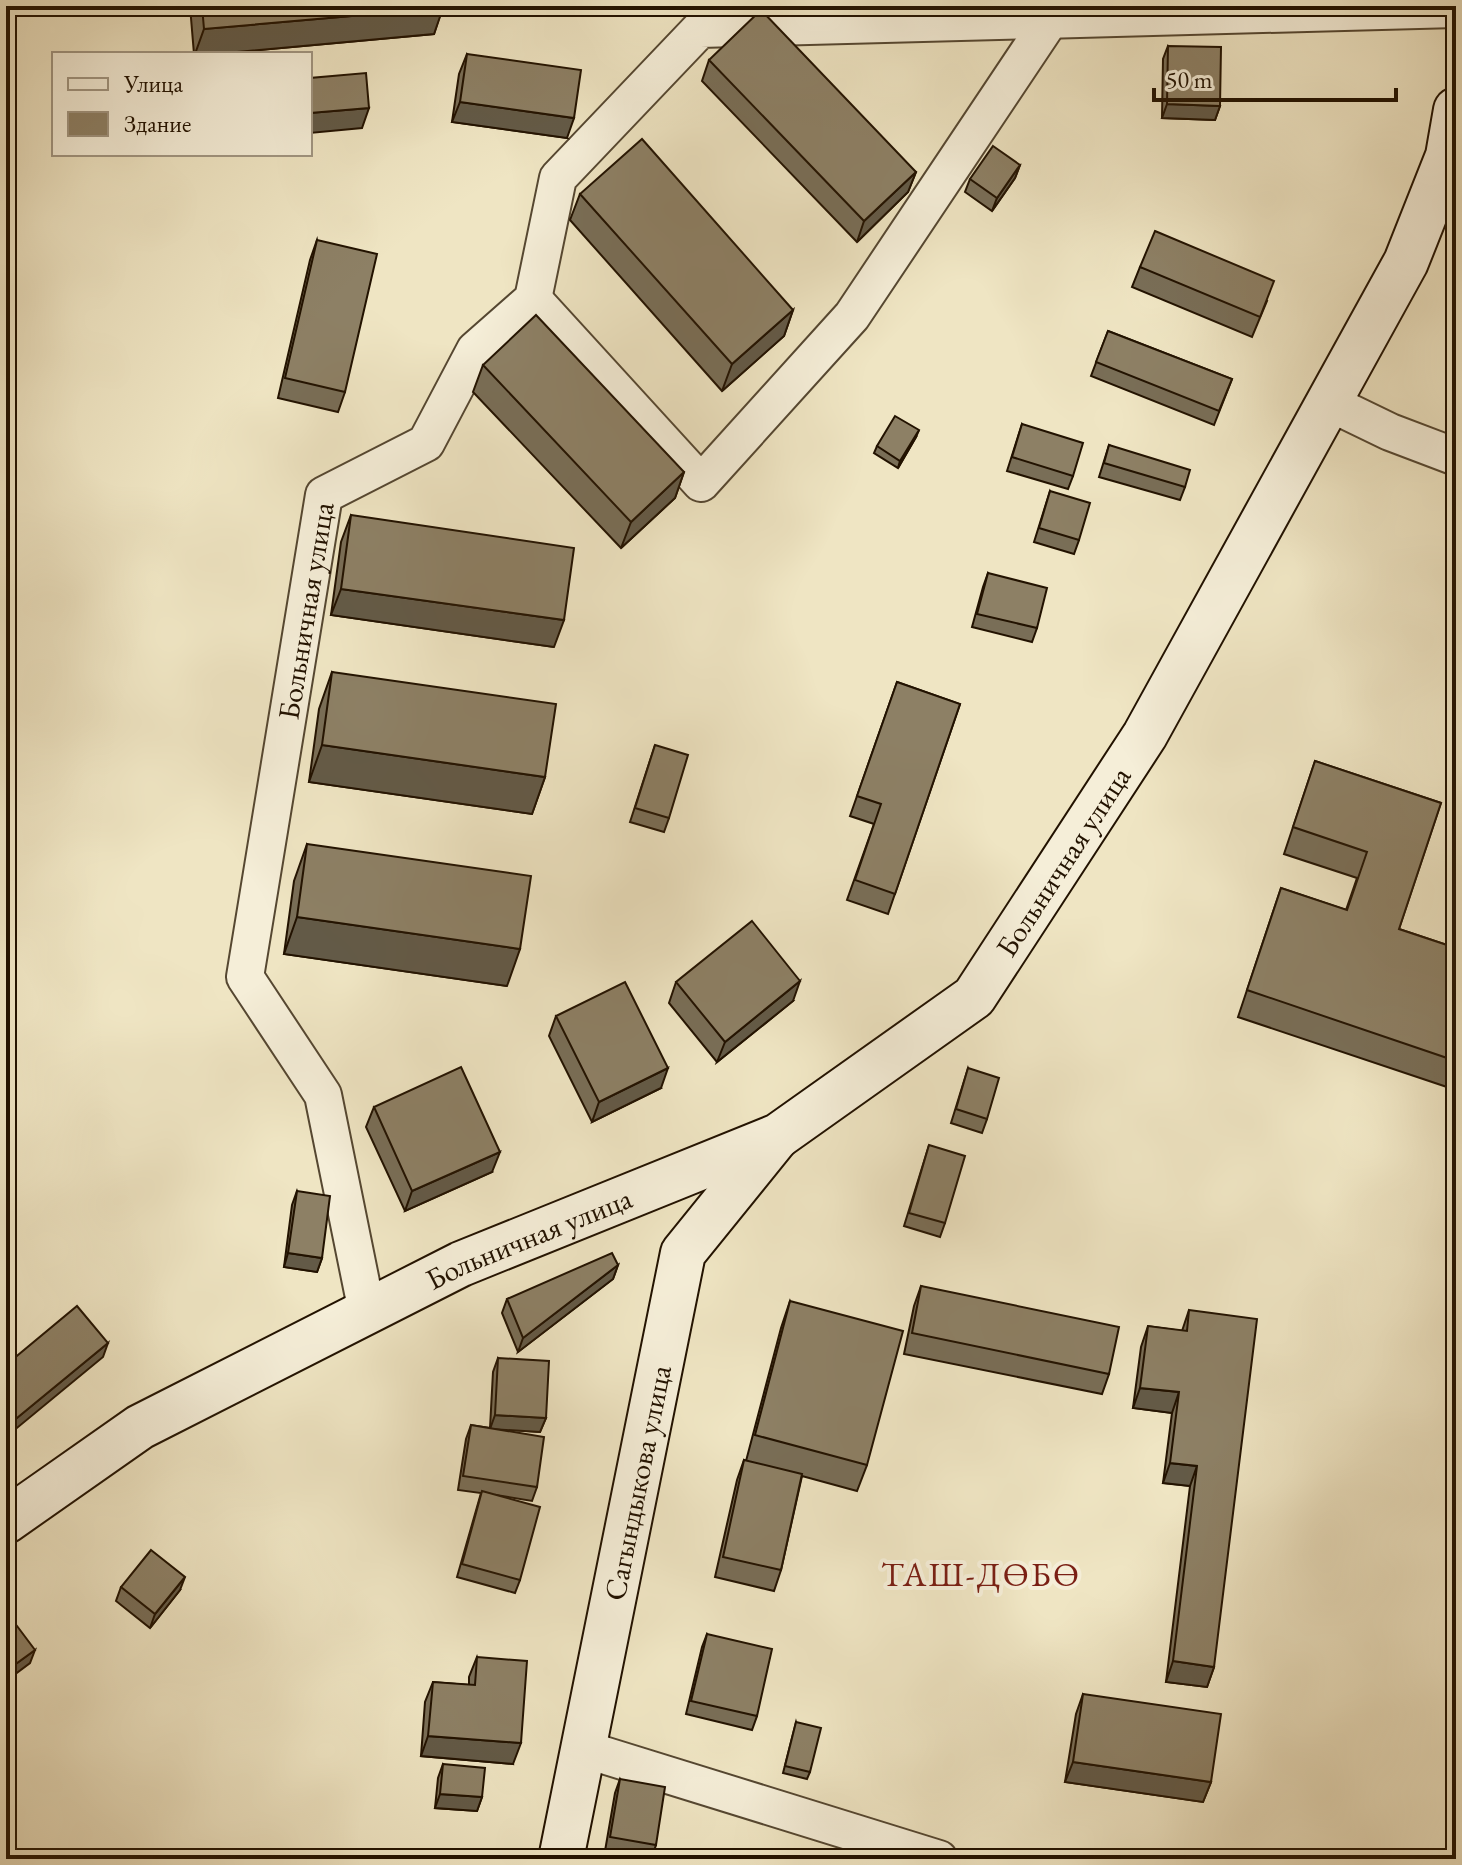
<svg xmlns="http://www.w3.org/2000/svg" width="1462" height="1865" viewBox="0 0 1462 1865" font-family="'EB Garamond',serif">
	<rect width="100%" height="100%" fill="#efe5c3"/>
	<filter id="stains"><feTurbulence type="fractalNoise" baseFrequency=".0025" numOctaves="4"/><feColorMatrix values="0 0 0 0 .2 0 0 0 0 .09 0 0 0 0 .02 0 0 0 .5 -.17"/></filter>
	<radialGradient id="worn" r=".72"><stop offset=".6" stop-color="#630" stop-opacity="0"/><stop offset="1" stop-color="#630" stop-opacity=".3"/></radialGradient>
	<g fill="none" stroke-linecap="round" stroke-linejoin="round">
		<defs>
			<g id="street">
				<polyline points="533,299 701,483 852,316 1050,20"/>
				<polyline points="1328,402 1390,432 1456,457"/>
				<path id="s1" d="M367,1312L323,1095L245,977L324,495L426,443L475,350L533,299L558,178L700,29L1456,9"/>
				<polyline points="584,1749 939,1859"/>
			</g>
			<g id="secondary">
				<path id="s2" d="M6,1521L140,1427L461,1264L778,1136L974,997L1145,735L1406,262L1448,156L1456,110"/>
				<path id="s3" d="M561,1859L683,1253L776,1138"/>
			</g>
		</defs>
		<use href="#street" stroke="#554731" stroke-width="40"/>
		<use href="#secondary" stroke="#221200" stroke-width="48"/>
		<use href="#street" stroke="#f5eed8" stroke-width="36"/>
		<use href="#secondary" stroke="#f5eed8" stroke-width="44"/>
	</g>
	<g fill="#796e57" stroke="#221200" stroke-width="2">
		<polygon points="190,6 443,6 434,34 215,54 194,54"/>
		<polygon points="1168,46 1220,106 1215,120 1162,118 1163,59"/>
		<polygon points="467,54 567,138 452,122 459,74"/>
		<polygon points="709,60 916,172 908,192 857,242 702,81"/>
		<polygon points="1020,165 1015,178 992,211 965,192 970,179"/>
		<polygon points="580,194 793,310 784,336 722,391 570,220"/>
		<polygon points="317,240 345,392 338,412 278,398 310,260"/>
		<polygon points="1140,267 1267,301 1252,337 1132,287"/>
		<polygon points="1108,331 1232,379 1214,425 1091,376"/>
		<polygon points="483,365 684,472 675,498 621,548 473,392"/>
		<polygon points="1022,424 1073,476 1068,489 1007,471"/>
		<polygon points="916,437 898,468 874,453 877,446"/>
		<polygon points="1109,445 1185,487 1180,500 1099,477"/>
		<polygon points="1050,491 1079,540 1074,554 1034,542"/>
		<polygon points="351,515 554,647 331,615 341,542"/>
		<polygon points="988,573 1037,628 1032,642 972,627 983,587"/>
		<polygon points="332,672 545,777 532,814 309,782 319,709"/>
		<polygon points="897,682 960,704 888,914 847,900 874,824 850,816"/>
		<polygon points="655,745 669,818 664,832 630,822"/>
		<polygon points="1315,761 1441,803 1399,929 1456,948 1456,1090 1238,1017 1281,888 1346,910 1357,878 1284,854"/>
		<polygon points="307,844 507,986 284,954 294,881"/>
		<polygon points="676,982 793,1001 717,1062 669,1003"/>
		<polygon points="556,1016 661,1088 592,1122 549,1036"/>
		<polygon points="968,1068 987,1119 982,1133 951,1123"/>
		<polygon points="374,1107 492,1172 405,1211 366,1127"/>
		<polygon points="929,1145 945,1223 940,1237 904,1226"/>
		<polygon points="297,1191 322,1258 317,1272 284,1267 292,1205"/>
		<polygon points="618,1265 613,1279 518,1352 502,1313 507,1299"/>
		<polygon points="921,1286 1109,1374 1102,1394 904,1354 914,1306"/>
		<polygon points="790,1301 867,1465 857,1491 802,1476 781,1570 774,1591 715,1577 737,1480 744,1460 746,1461 781,1328"/>
		<polygon points="1189,1310 1214,1667 1207,1687 1166,1682 1190,1486 1163,1483 1172,1413 1133,1408 1141,1347 1148,1326 1182,1331"/>
		<polygon points="498,1358 546,1418 540,1432 496,1429 537,1487 532,1501 496,1495 520,1580 515,1593 457,1577 481,1493 458,1490 466,1439 471,1425 490,1428 493,1372"/>
		<polygon points="121,1587 180,1590 150,1628 116,1601"/>
		<polygon points="707,1634 757,1716 752,1730 686,1714 702,1647"/>
		<polygon points="477,1657 513,1764 421,1756 425,1702 433,1682 469,1685 469,1677"/>
		<polygon points="1083,1694 1211,1782 1203,1802 1065,1782 1076,1714"/>
		<polygon points="796,1722 810,1772 807,1779 783,1773"/>
		<polygon points="443,1764 482,1797 477,1811 435,1808 438,1778"/>
		<polygon points="620,1779 656,1845 651,1859 605,1851 615,1793"/>
	</g>
	<g fill="#635a47" stroke="#221200" stroke-width="2">
		<polygon points="443,8 434,34 215,54 195,54 204,29"/>
		<polygon points="460,102 574,118 567,138 452,122"/>
		<polygon points="1167,104 1220,106 1215,120 1162,118"/>
		<polygon points="369,108 362,128 310,133 310,113"/>
		<polygon points="1020,165 1015,178 992,211 997,198"/>
		<polygon points="916,172 908,192 857,242 864,221"/>
		<polygon points="793,310 784,336 722,391 732,364"/>
		<polygon points="919,430 916,437 898,468 900,461"/>
		<polygon points="684,472 675,498 621,548 631,522"/>
		<polygon points="341,589 564,620 554,647 331,615"/>
		<polygon points="322,745 545,777 532,814 309,782"/>
		<polygon points="297,917 520,949 507,986 284,954"/>
		<polygon points="800,981 793,1001 717,1062 725,1042"/>
		<polygon points="668,1068 661,1088 592,1122 599,1102"/>
		<polygon points="500,1152 492,1172 405,1211 412,1191"/>
		<polygon points="288,1253 322,1258 317,1272 284,1267"/>
		<polygon points="618,1265 613,1279 518,1352 523,1338"/>
		<polygon points="108,1343 103,1357 6,1437 6,1427"/>
		<polygon points="1140,1388 1179,1392 1172,1413 1133,1408"/>
		<polygon points="495,1415 546,1418 540,1432 490,1429"/>
		<polygon points="1170,1463 1197,1466 1190,1486 1163,1483"/>
		<polygon points="185,1577 180,1590 150,1628 155,1614"/>
		<polygon points="35,1650 30,1663 6,1681 6,1671"/>
		<polygon points="1173,1661 1214,1667 1207,1687 1166,1682"/>
		<polygon points="428,1736 521,1743 513,1764 421,1756"/>
		<polygon points="1073,1762 1211,1782 1203,1802 1065,1782"/>
		<polygon points="440,1794 482,1797 477,1811 435,1808"/>
	</g>
	<g fill="#8d8065" stroke="#221200" stroke-width="2">
		<polygon points="202,6 443,6 443,8 204,29"/>
		<polygon points="761,10 916,172 864,221 709,60"/>
		<polygon points="1168,46 1221,47 1220,106 1167,104"/>
		<polygon points="467,54 581,70 574,118 460,102"/>
		<polygon points="366,73 369,108 310,113 310,78"/>
		<polygon points="642,139 793,310 732,364 580,194"/>
		<polygon points="993,146 1020,165 997,198 970,179"/>
		<polygon points="1155,231 1274,281 1260,317 1140,267"/>
		<polygon points="317,240 377,254 345,392 285,378"/>
		<polygon points="536,315 684,472 631,522 483,365"/>
		<polygon points="1108,331 1232,379 1219,411 1096,362"/>
		<polygon points="895,416 919,430 900,461 877,446"/>
		<polygon points="1022,424 1083,443 1073,476 1012,457"/>
		<polygon points="1109,445 1190,470 1185,487 1104,463"/>
		<polygon points="1050,491 1090,503 1079,540 1039,528"/>
		<polygon points="351,515 574,548 564,620 341,589"/>
		<polygon points="988,573 1047,588 1037,628 977,614"/>
		<polygon points="332,672 556,704 545,777 322,745"/>
		<polygon points="897,682 960,704 895,894 855,880 881,804 857,796"/>
		<polygon points="655,745 688,755 669,818 635,808"/>
		<polygon points="1315,761 1441,803 1399,929 1456,948 1456,1061 1247,990 1281,888 1347,910 1367,852 1293,827"/>
		<polygon points="307,844 531,876 520,949 297,917"/>
		<polygon points="752,921 800,981 725,1042 676,982"/>
		<polygon points="625,982 668,1068 599,1102 556,1016"/>
		<polygon points="461,1067 500,1152 412,1191 374,1107"/>
		<polygon points="968,1068 999,1078 987,1119 956,1109"/>
		<polygon points="929,1145 965,1156 945,1223 909,1213"/>
		<polygon points="297,1191 330,1196 322,1258 288,1253"/>
		<polygon points="612,1253 618,1265 523,1338 507,1299"/>
		<polygon points="921,1286 1119,1327 1109,1374 912,1333"/>
		<polygon points="790,1301 903,1331 867,1465 755,1435"/>
		<polygon points="77,1306 108,1343 6,1427 6,1365"/>
		<polygon points="1189,1310 1257,1319 1214,1667 1173,1661 1197,1466 1170,1463 1179,1392 1140,1388 1148,1326 1187,1331"/>
		<polygon points="498,1358 549,1361 546,1418 495,1415"/>
		<polygon points="471,1425 544,1437 537,1487 463,1476"/>
		<polygon points="744,1460 802,1474 781,1570 723,1557"/>
		<polygon points="482,1491 540,1507 520,1580 462,1564"/>
		<polygon points="151,1550 185,1577 155,1614 121,1587"/>
		<polygon points="8,1614 35,1650 6,1671 6,1615"/>
		<polygon points="707,1634 772,1649 757,1716 691,1701"/>
		<polygon points="477,1657 527,1661 521,1743 428,1736 433,1682 475,1685"/>
		<polygon points="1083,1694 1221,1714 1211,1782 1073,1762"/>
		<polygon points="796,1722 821,1728 810,1772 785,1766"/>
		<polygon points="443,1764 485,1768 482,1797 440,1794"/>
		<polygon points="620,1779 665,1787 656,1845 610,1837"/>
	</g>
	<g text-anchor="middle" dominant-baseline="central" stroke-width="8" stroke-linejoin="round" paint-order="stroke">
		<g font-size="30" fill="#221200" stroke="#f5eed8">
			<text stroke="none"><textPath href="#s1" startOffset="734">Больничная улица</textPath></text>
			<text stroke="none"><textPath href="#s2" startOffset="1268">Больничная улица</textPath></text>
			<text stroke="none"><textPath href="#s2" startOffset="596">Больничная улица</textPath></text>
			<text stroke="none"><textPath href="#s3" startOffset="384">Сагындыкова улица</textPath></text>
		</g>
		<g font-size="34" letter-spacing="2" fill="#7a1f14" stroke="#f5eed8">
			<text x="981" y="1574">ТАШ-ДӨБӨ</text>
		</g>
	</g>
	<rect width="1462" height="1865" fill="none" stroke="#efe5c3" stroke-width="32"/>
	<rect x="8" y="8" width="1446" height="1849" fill="none" stroke="#221200" stroke-width="4"/>
	<rect x="16" y="16" width="1430" height="1833" fill="none" stroke="#221200" stroke-width="2"/>
	<rect x="52" y="52" width="260" height="104" fill="#f5eed8" stroke="#a19682" stroke-width="2"/>
	<rect x="68" y="78" width="40" height="12" fill="#f5eed8" stroke="#a19682" stroke-width="2"/>
	<text x="124" y="92" font-size="24" fill="#221200">Улица</text>
	<rect x="68" y="112" width="40" height="24" fill="#8d8065" stroke="#a19682" stroke-width="2"/>
	<text x="124" y="132" font-size="24" fill="#221200">Здание</text>
	<path d="M1154 88v12h242v-12" fill="none" stroke="#221200" stroke-width="4"/>
	<text x="1166" y="88" font-size="24" fill="#221200" stroke="#f5eed8" stroke-width="6" paint-order="stroke">50 m</text>
	<rect width="100%" height="100%" filter="url(#stains)"/>
	<rect width="100%" height="100%" fill="url(#worn)"/>
</svg>
